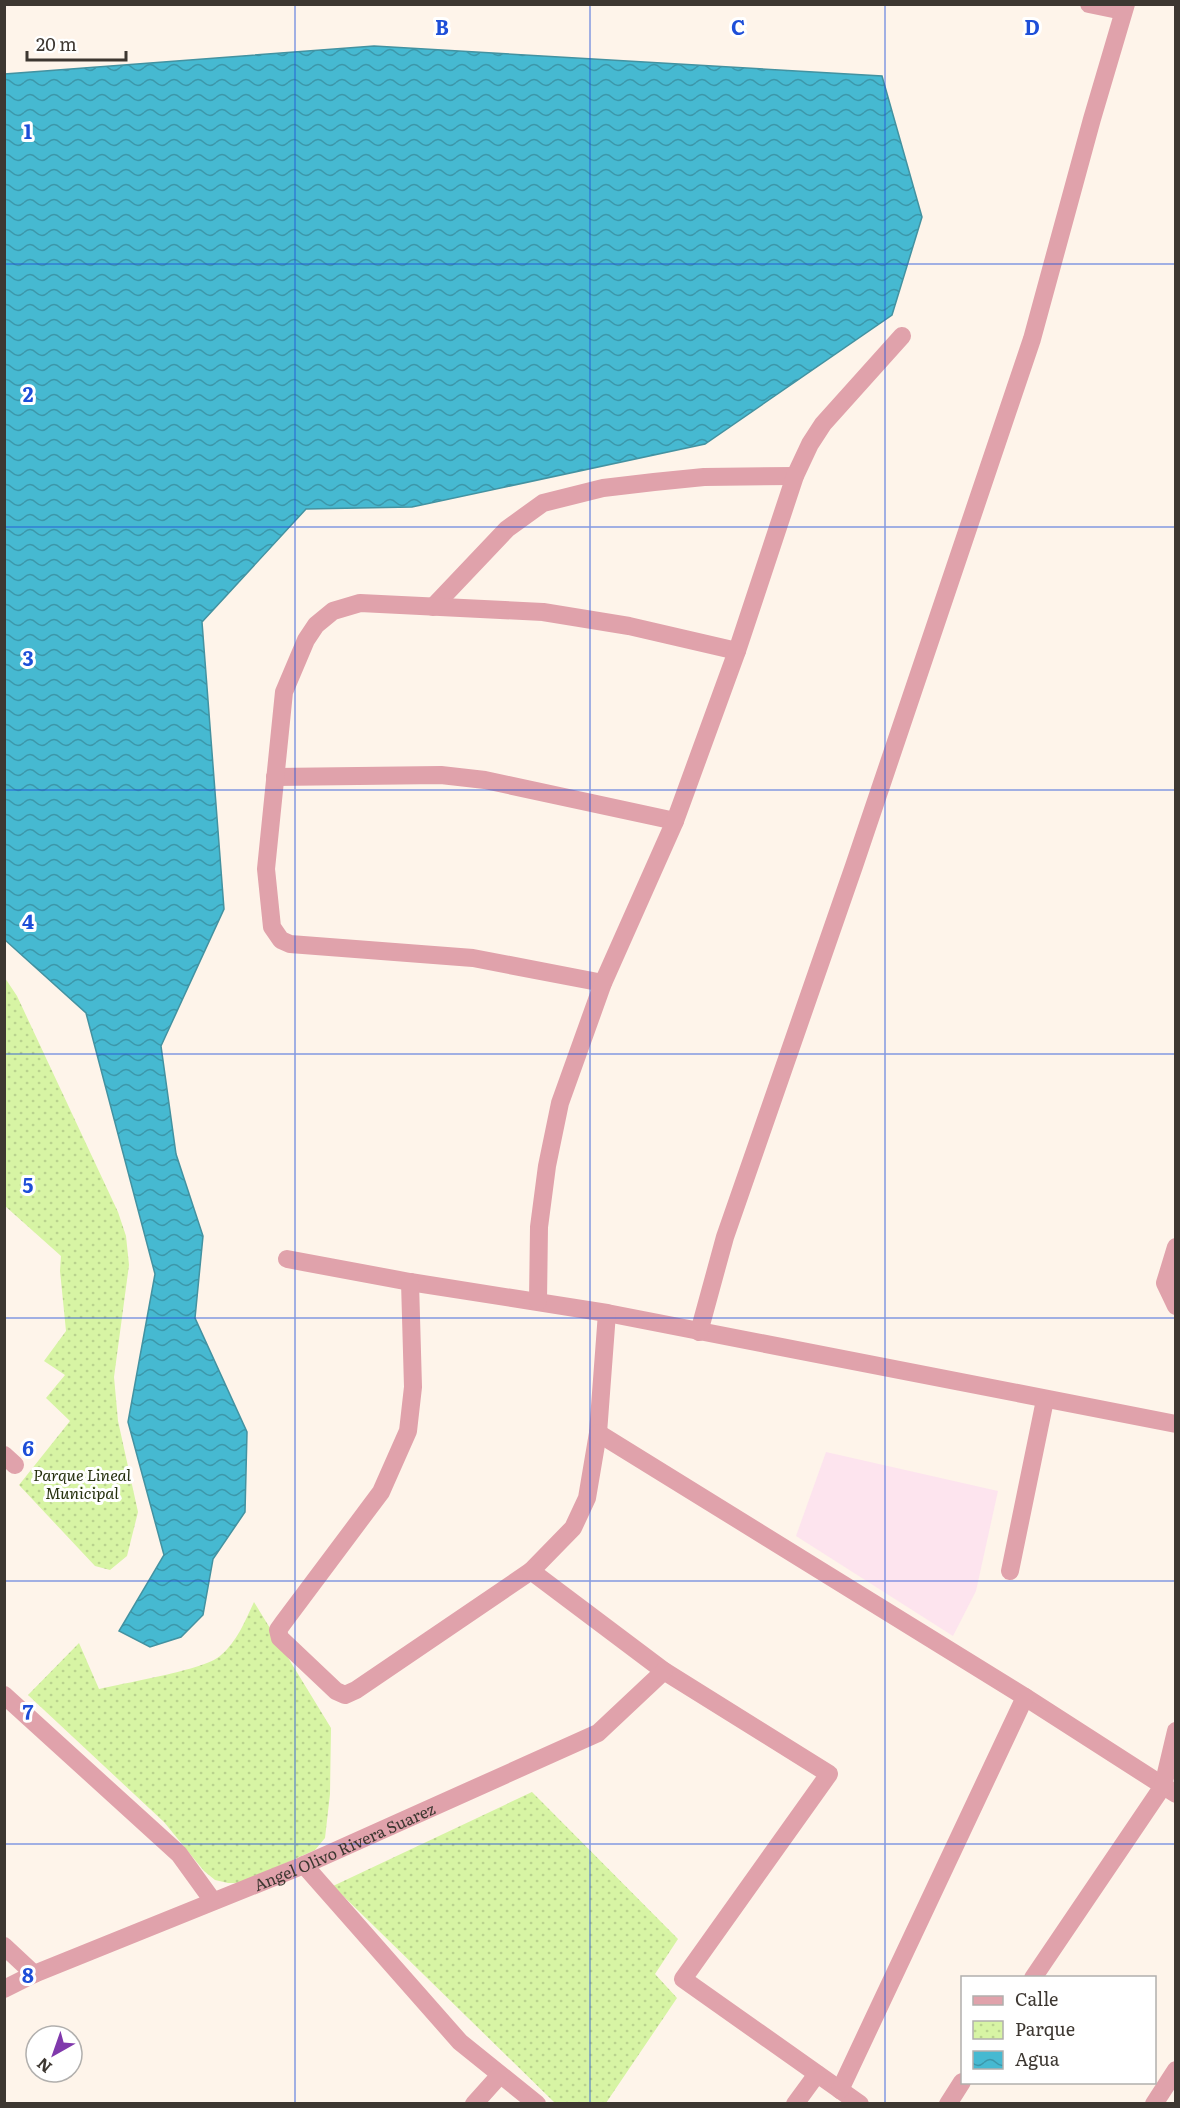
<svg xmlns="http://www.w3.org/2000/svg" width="1180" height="2108" viewBox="0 0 1180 2108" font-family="Literata,serif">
	<defs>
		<pattern id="park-dots" width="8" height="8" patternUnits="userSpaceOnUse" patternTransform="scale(1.5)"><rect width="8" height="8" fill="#d7f4a4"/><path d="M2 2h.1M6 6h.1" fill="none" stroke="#b9d28e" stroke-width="1.8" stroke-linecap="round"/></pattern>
		<pattern id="water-waves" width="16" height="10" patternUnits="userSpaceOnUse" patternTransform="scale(1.5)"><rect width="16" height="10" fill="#46b9d1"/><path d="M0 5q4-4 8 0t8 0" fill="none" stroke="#3c97aa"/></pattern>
	</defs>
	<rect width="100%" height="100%" fill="#fef4ea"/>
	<polygon fill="#fde4ee" points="826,1452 998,1491 976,1591 953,1636 796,1536"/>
	<g fill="url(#park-dots)">
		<polygon points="5,978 17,996 118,1212 126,1236 129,1265 114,1377 118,1421 138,1512 127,1556 110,1570 95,1566 19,1485 70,1421 46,1398 65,1375 44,1361 66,1331 60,1271 61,1256 5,1206"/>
		<path d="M254,1602L331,1728L330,1794L325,1838L315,1850L241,1883H228L215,1880L204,1871L164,1822L28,1695L79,1643L99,1689C124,1683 204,1670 220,1656C237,1642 245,1621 254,1602Z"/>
		<polygon points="532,1792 678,1939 655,1974 677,1998 606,2103 555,2103 333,1886"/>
	</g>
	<polygon fill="url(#water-waves)" stroke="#4392a1" stroke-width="1.5" points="374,46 882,76 922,217 892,315 705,444 412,507 306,509 202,622 224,909 161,1046 176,1154 203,1236 195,1318 247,1432 245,1512 213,1559 203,1615 181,1637 150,1647 119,1631 164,1555 128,1422 155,1274 86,1013 5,940 5,74"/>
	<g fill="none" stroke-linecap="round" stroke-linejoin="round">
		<g stroke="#e0a2ab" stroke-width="18">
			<polyline points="1089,4 1123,11"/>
			<polyline points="433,607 507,529 543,503 603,488 654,482 704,477 795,476"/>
			<polyline points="275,777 441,775 485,780 675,821"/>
			<polyline points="603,983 473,958 290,944 281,940 272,927 266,869 284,692 306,640 316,625 333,611 360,603 543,612 629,626 737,651"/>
			<polyline points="1176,1247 1165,1283 1176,1306"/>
			<polyline points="287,1259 410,1282 607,1313 1176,1424"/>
			<polyline points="410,1282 413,1387 408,1431 381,1492 283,1623 278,1630 280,1638 336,1691 345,1695 356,1690 531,1571"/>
			<polyline points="538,1301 539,1227 547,1166 560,1103 603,983 675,821 737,651 795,476 810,444 823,424 902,336"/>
			<polyline points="607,1313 598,1433 587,1498 573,1528 531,1571 664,1671 829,1774 683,1979 860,2104"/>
			<polyline points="699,1332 725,1237 854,866 1032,339 1092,119 1126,4"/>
			<polyline points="598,1433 1025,1697 1176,1794"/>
			<polyline points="4,1455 15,1465"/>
			<polyline points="1010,1571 1045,1400"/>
			<polyline points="4,1695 179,1854 213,1901"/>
			<polyline points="304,1865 460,2042 537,2104"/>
			<polyline points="4,1946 34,1974"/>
			<polyline points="1033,1978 1163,1786 1176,1731"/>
			<path id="s1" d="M4,1989L34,1974L304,1865L598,1733L664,1671"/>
			<polyline points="840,2090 1025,1697"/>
			<polyline points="474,2104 500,2075"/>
			<polyline points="795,2104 817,2074"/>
			<polyline points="948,2104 962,2082"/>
			<polyline points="1154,2104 1176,2070"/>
		</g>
	</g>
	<path fill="none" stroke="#1d4ed8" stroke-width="1.5" stroke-opacity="0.55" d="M295,4V2104M590,4V2104M885,4V2104M4,264H1176M4,527H1176M4,790H1176M4,1054H1176M4,1318H1176M4,1581H1176M4,1844H1176"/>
	<g text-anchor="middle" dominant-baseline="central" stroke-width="6" stroke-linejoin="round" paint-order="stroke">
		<g font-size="16" font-style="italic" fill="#26310f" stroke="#fff">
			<text x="82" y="1474">Parque Lineal<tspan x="82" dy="18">Municipal</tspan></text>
		</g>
		<g font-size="16" fill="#3d3731" stroke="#fff">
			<text stroke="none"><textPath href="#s1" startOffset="369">Angel Olivo Rivera Suarez</textPath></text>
		</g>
	</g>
	<g font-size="20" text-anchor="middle" font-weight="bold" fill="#1d4ed8" stroke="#fff" stroke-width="6" stroke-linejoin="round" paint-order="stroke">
		<text x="442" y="35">B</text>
		<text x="738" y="35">C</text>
		<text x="1032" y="35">D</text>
		<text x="28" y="139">1</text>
		<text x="28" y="402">2</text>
		<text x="28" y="666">3</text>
		<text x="28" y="929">4</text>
		<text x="28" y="1193">5</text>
		<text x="28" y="1456">6</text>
		<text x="28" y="1720">7</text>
		<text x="28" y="1983">8</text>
	</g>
	<rect width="1180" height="2108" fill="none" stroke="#3d3731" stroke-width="12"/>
	<rect x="961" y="1976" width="195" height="108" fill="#ffffff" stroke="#b1afad" stroke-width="1.5"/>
	<rect x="973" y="1996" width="30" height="9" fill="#e0a2ab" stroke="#b1afad" stroke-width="1.5"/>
	<text x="1015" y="2006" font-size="18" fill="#3d3731">Calle</text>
	<rect x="973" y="2021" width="30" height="18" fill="url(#park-dots)" stroke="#b1afad" stroke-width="1.5"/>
	<text x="1015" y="2036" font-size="18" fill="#3d3731">Parque</text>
	<rect x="973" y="2051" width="30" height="18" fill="url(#water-waves)" stroke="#b1afad" stroke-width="1.5"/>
	<text x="1015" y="2066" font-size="18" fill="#3d3731">Agua</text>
	<g transform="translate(54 2054) rotate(220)"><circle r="28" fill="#ffffff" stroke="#b1afad" stroke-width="1.5"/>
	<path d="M0-4.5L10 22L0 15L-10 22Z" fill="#8039ac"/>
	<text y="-9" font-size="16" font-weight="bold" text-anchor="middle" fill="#3d3731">N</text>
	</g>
	<path d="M27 51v9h99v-9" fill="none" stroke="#3d3731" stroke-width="3"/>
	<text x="36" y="51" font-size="18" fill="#3d3731" stroke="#ffffff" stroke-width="4.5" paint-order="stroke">20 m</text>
</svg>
